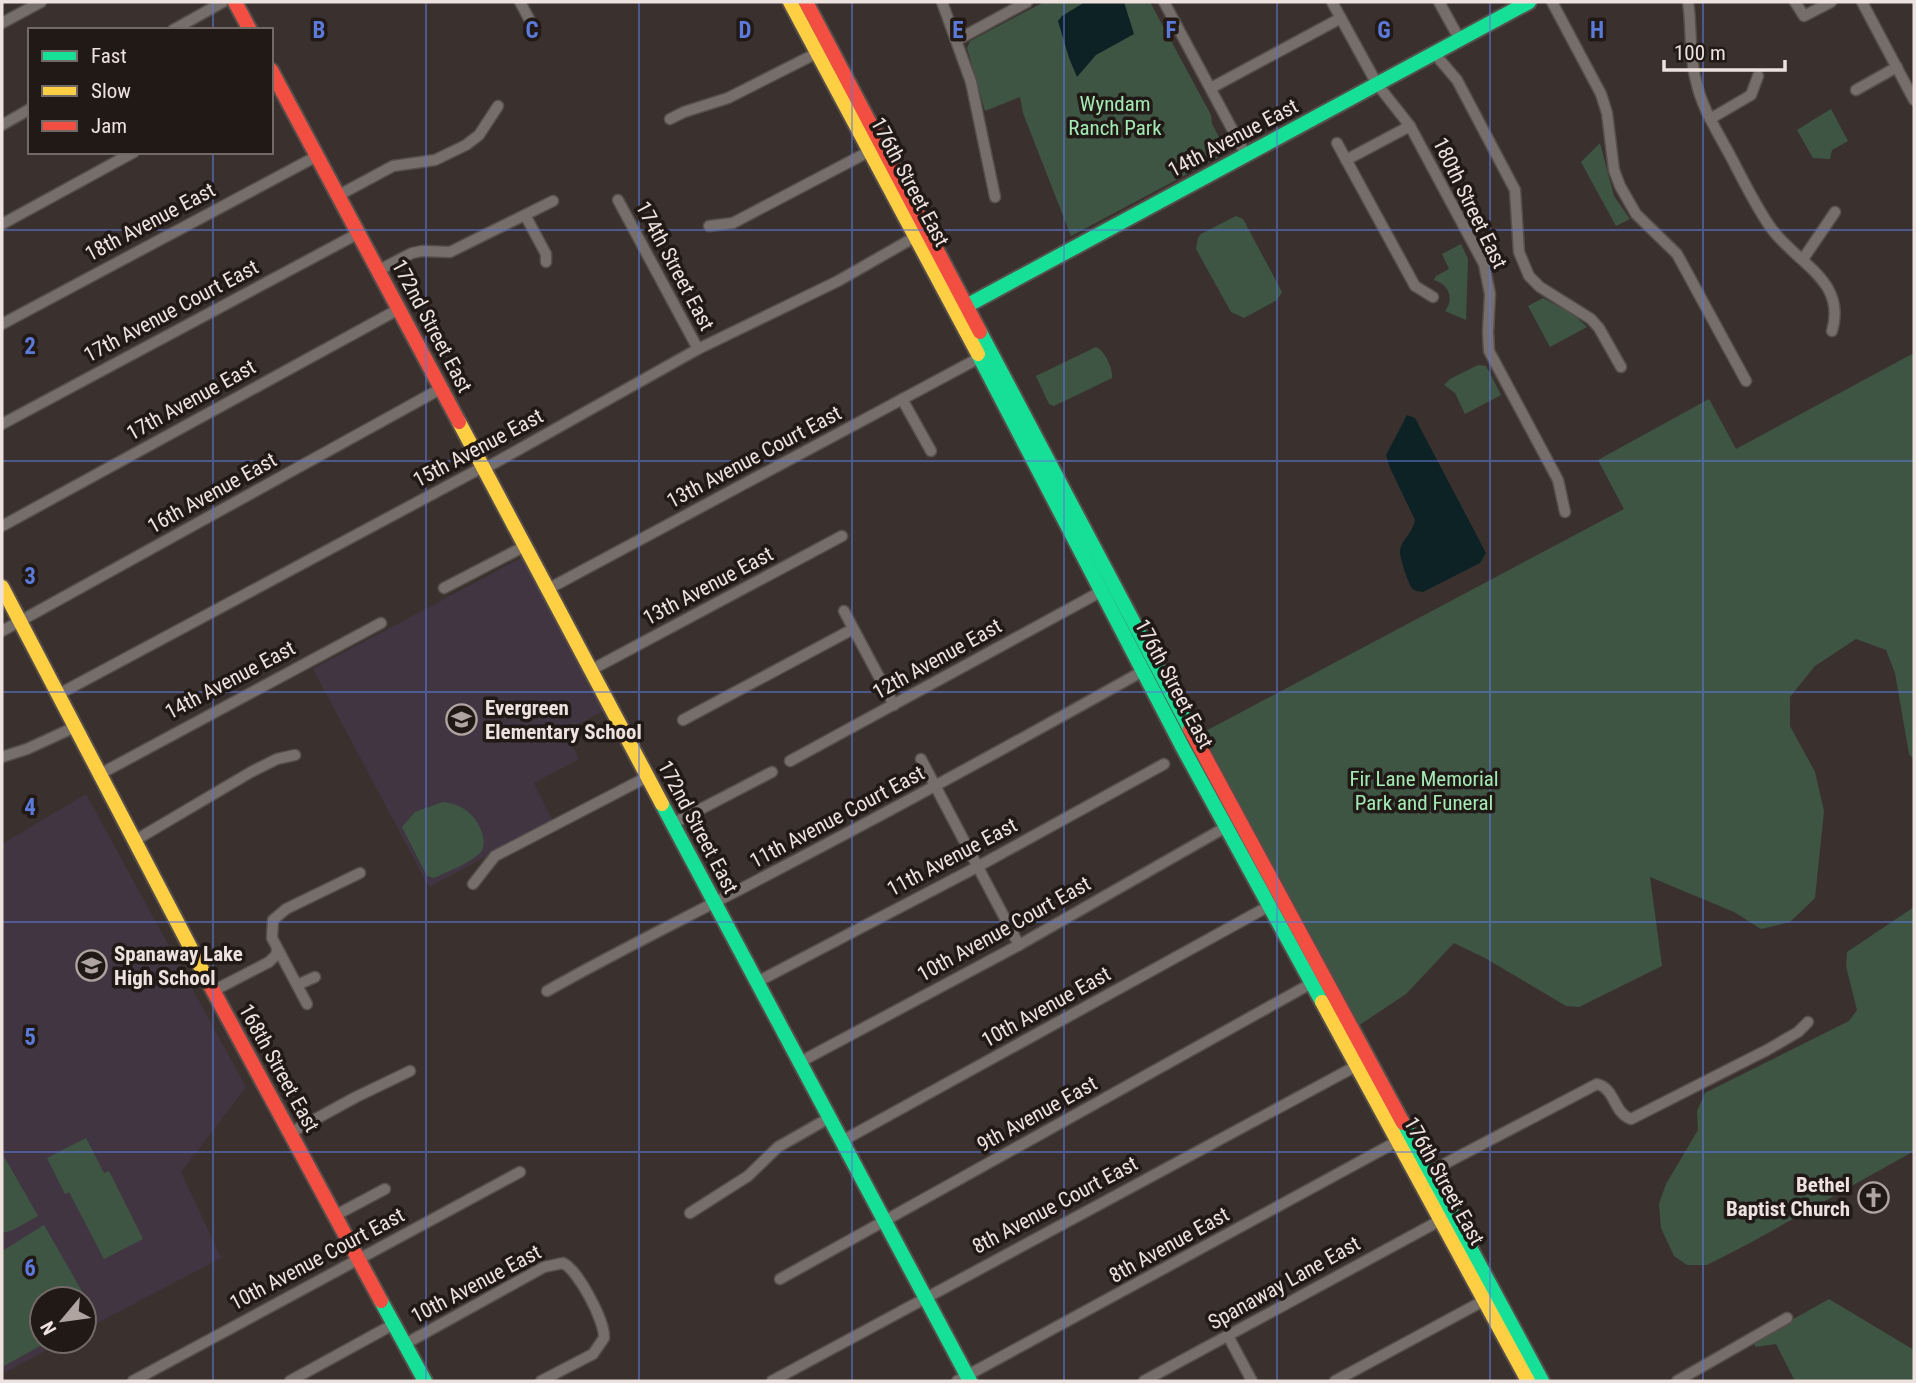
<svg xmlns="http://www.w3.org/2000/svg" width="1916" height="1383" viewBox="0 0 1916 1383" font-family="'Roboto Condensed',sans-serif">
	<rect width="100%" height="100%" fill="#3a312e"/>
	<g fill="#413542">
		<polygon points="523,557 605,710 565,731 579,759 534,783 553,821 429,887 313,669"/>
		<polygon points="86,794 246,1087 181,1172 221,1258 84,1330 84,1299 42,1299 42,1341 64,1341 2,1374 2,844"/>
	</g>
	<g fill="#3f5544">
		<polygon points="1044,2 1150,2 1211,115 1212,124 1225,148 1223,155 1071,236 1023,113 1020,97 985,111 967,48 970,41"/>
		<polygon points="1831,109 1848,141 1832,150 1830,159 1813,158 1797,130"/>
		<polygon points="1600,143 1614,196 1630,219 1616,226 1581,162"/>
		<polygon points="1236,216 1243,219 1282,292 1277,300 1244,318 1231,312 1196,249 1198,238 1201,234"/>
		<path d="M1461,244L1468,259L1466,320L1445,311C1455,298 1448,284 1434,280L1436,276L1449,269L1442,254Z"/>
		<polygon points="1543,298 1573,314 1587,327 1550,347 1528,306"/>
		<path d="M1096,347C1105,351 1113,369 1112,378L1054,406L1049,404L1036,376Z"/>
		<polygon points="1914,353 1914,760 1909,754 1895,673 1886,650 1856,639 1815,666 1790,697 1790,726 1815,772 1824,811 1815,898 1790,922 1761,929 1734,912 1650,877 1662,966 1579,1007 1566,1006 1485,958 1454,943 1406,994 1358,1026 1202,733 1624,509 1598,460 1709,399 1736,449"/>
		<polygon points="1478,365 1486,366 1501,395 1465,414 1455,393 1444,385 1450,379"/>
		<path d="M443,802C453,803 461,806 468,812C479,820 491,845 478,855C466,865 448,871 434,878L427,876L402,827L415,812Z"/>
		<polygon points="1914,907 1914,1151 1750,1243 1707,1265 1687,1265 1674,1256 1661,1228 1659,1204 1666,1184 1698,1130 1697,1111 1705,1093 1849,1021 1857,1010 1846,966 1847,952"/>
		<polygon points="86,1138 104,1173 109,1171 143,1239 104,1259 69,1192 65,1194 47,1158"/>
		<polygon points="2,1153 38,1216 13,1230 2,1233"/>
		<polygon points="44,1225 91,1307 89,1319 84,1322 84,1299 42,1299 42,1341 49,1341 2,1367 2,1251"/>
		<polygon points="1829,1299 1914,1350 1914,1381 1795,1381 1776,1344 1756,1347 1753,1342"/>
	</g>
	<g fill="#0d2224">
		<polygon points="1085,2 1124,2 1134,34 1096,55 1077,77 1069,58 1058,21 1062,16"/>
		<path d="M1407,415L1415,418L1486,553L1480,563L1423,592C1418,591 1416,592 1412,588C1408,584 1399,556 1400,550C1402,539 1413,533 1415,520L1390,468L1386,455Z"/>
	</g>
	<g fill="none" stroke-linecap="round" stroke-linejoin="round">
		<defs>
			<g id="street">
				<polyline points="520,2 534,28"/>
				<polyline points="942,2 971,82 995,197"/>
				<polyline points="1164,2 1246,155"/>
				<polyline points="1332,2 1377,84 1410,126 1484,264 1490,294 1488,332 1489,351 1558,480 1565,512"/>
				<polyline points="1439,2 1460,40"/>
				<polyline points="1552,2 1601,94 1607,113 1614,170 1620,186 1636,214 1677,254 1746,381"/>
				<path d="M1688,2C1692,28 1689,55 1696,81C1702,109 1719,134 1732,159C1744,182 1756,207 1771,228C1796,263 1847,280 1832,331"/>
				<polyline points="1795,2 1804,16 1831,2"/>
				<polyline points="1862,2 1914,100"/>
				<polyline points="2,23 41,2"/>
				<polyline points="173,30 223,2"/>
				<polyline points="957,40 1027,2"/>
				<polyline points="1434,53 1457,80 1515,190 1519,252 1529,276 1540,287 1591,319 1599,328 1621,367"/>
				<polyline points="1211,88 1341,18"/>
				<polyline points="1856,90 1897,67"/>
				<polyline points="670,119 684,112 728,98 817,53"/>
				<polyline points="1710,119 1751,95 1758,76"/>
				<polyline points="2,125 30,109"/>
				<polyline points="1337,143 1415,286 1433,297"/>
				<polyline points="1346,160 1410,126"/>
				<polyline points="339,195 393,166 435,160 466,145 479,135 498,106"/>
				<polyline points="618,200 698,349"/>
				<polyline points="525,215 546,254 546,262"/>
				<polyline points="2,224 134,152"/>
				<polyline points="709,226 733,223 870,151"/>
				<polyline points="1803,259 1835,212"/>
				<polyline points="379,270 412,253 422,251 450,252 553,201"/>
				<polyline points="2,324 317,156"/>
				<polyline points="902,399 931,451"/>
				<polyline points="2,424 359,233"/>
				<polyline points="2,526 399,309"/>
				<polyline points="444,588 525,546"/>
				<polyline points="548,589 979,358"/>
				<polyline points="844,611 894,705"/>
				<polyline points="2,631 442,388"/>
				<polyline points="591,670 842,536"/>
				<polyline points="59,694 483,467 491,465 698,349 838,281 915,237"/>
				<polyline points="683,720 853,629"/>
				<polyline points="2,757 27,749 75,727"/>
				<polyline points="921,759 1019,945"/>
				<polyline points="790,761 1102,591"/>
				<polyline points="100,774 381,623"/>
				<polyline points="672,824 772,772"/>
				<polyline points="134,841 251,772 277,759 295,755"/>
				<polyline points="473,884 495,856 647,777"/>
				<polyline points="757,982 977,867 1164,764"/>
				<polyline points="297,985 315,977"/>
				<polyline points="213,991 269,962 276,955 277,950"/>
				<path d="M547,991C621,949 698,912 773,872C898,807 1020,740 1143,671"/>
				<polyline points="307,1004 272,938 273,920 286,909 360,873"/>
				<polyline points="800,1062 1019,945 1226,827"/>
				<polyline points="290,1133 356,1097 410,1071"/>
				<polyline points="842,1141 1269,906"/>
				<path d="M1429,1172L1597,1084C1616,1089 1613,1113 1631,1119L1635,1117L1767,1050L1798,1032L1808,1022"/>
				<polyline points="690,1213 748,1176 778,1147 829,1118"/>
				<polyline points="336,1215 385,1189"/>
				<polyline points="780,1279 1312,983"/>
				<polyline points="1228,1336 1252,1381"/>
				<path d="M405,1344L544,1267L563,1263C578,1270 605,1321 604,1338L593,1354L541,1381"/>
				<polyline points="133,1381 520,1172"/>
				<polyline points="290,1381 394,1324"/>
				<polyline points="772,1381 1358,1065"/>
				<polyline points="957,1381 1398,1141"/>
				<polyline points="1144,1381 1441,1220"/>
				<polyline points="1335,1381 1485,1300"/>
				<polyline points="1677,1381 1787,1318"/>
			</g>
			<g id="fast">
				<polyline points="957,311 1529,2"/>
				<polyline points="980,332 1190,729"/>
				<polyline points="978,354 1183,748 1322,1002"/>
				<polyline points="662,804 970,1381"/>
				<polyline points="1403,1123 1542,1381"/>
				<polyline points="381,1301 425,1381"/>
			</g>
			<g id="slow">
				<polyline points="790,2 978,354"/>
				<polyline points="459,422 662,804"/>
				<polyline points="2,587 209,983"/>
				<polyline points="1322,1002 1528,1381"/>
			</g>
			<g id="jam">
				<polyline points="235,2 250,30"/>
				<polyline points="806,2 980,332"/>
				<polyline points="271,70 459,422"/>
				<polyline points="1190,729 1403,1123"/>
				<polyline points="209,983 381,1301"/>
			</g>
		</defs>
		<use href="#street" stroke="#564e4b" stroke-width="13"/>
		<use href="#fast" stroke="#564e4b" stroke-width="18"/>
		<use href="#slow" stroke="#564e4b" stroke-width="18"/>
		<use href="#jam" stroke="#564e4b" stroke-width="18"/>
		<use href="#street" stroke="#766e6b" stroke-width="10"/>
		<use href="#fast" stroke="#16e098" stroke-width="14"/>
		<use href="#slow" stroke="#ffcf43" stroke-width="14"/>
		<use href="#jam" stroke="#f24e42" stroke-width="14"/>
	</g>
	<path fill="none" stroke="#5c7ada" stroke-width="2" stroke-opacity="0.55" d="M213,2V30M426,2V1381M639,2V1381M852,2V1381M1064,2V1381M1277,2V1381M1490,2V1381M1703,2V1381M213,152V1381M2,230H1914M2,461H1914M2,692H1914M2,922H1914M2,1152H1914"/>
	<defs>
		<symbol id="school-ring" viewBox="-11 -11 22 22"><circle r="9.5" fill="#211916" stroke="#afa4a0" stroke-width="1.5"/><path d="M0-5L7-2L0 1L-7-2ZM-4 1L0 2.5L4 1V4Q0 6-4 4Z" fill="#afa4a0"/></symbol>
		<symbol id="church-ring" viewBox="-11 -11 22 22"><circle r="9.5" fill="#211916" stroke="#afa4a0" stroke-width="1.5"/><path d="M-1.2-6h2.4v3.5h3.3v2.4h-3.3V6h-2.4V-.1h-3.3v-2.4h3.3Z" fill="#afa4a0"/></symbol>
	</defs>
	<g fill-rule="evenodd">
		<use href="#school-ring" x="444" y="702" width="35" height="35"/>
		<use href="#school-ring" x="74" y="948" width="35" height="35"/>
		<use href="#church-ring" x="1856" y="1180" width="35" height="35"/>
	</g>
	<g text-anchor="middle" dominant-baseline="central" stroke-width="7" stroke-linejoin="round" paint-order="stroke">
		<g font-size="21" fill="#a3ebb5" stroke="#211916">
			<text x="1115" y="104">Wyndam<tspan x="1115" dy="24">Ranch Park</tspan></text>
			<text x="1424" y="779">Fir Lane Memorial<tspan x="1424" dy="24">Park and Funeral</tspan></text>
		</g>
		<g font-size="21" fill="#eee2de" stroke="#211916">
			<text transform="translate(1233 138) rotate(-28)">14th Avenue East</text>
			<text transform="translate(910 182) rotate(62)">176th Street East</text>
			<text transform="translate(1470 203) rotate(64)">180th Street East</text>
			<text transform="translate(150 222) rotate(-28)">18th Avenue East</text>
			<text transform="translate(675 266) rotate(62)">174th Street East</text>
			<text transform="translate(171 311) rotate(-28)">17th Avenue Court East</text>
			<text transform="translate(432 326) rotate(62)">172nd Street East</text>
			<text transform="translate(191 400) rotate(-29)">17th Avenue East</text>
			<text transform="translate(478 448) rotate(-28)">15th Avenue East</text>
			<text transform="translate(754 457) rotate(-28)">13th Avenue Court East</text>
			<text transform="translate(212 493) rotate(-29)">16th Avenue East</text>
			<text transform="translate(708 586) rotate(-28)">13th Avenue East</text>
			<text transform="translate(937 659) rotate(-29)">12th Avenue East</text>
			<text transform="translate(230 680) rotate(-28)">14th Avenue East</text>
			<text transform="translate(1174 684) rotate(62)">176th Street East</text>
			<text transform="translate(837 817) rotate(-28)">11th Avenue Court East</text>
			<text transform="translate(698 827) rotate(62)">172nd Street East</text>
			<text transform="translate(952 857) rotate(-28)">11th Avenue East</text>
			<text transform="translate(1004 929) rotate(-29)">10th Avenue Court East</text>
			<text transform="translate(1046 1007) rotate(-29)">10th Avenue East</text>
			<text transform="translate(279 1068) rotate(61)">168th Street East</text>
			<text transform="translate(1037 1114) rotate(-29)">9th Avenue East</text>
			<text transform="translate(1444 1181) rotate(61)">176th Street East</text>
			<text transform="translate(1055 1205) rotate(-28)">8th Avenue Court East</text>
			<text transform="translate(1169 1245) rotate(-29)">8th Avenue East</text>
			<text transform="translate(317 1259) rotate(-28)">10th Avenue Court East</text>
			<text transform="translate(1284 1283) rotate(-29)">Spanaway Lane East</text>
			<text transform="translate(476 1284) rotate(-28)">10th Avenue East</text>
		</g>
		<g font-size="21" font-weight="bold" fill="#eee2de" stroke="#211916" text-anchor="start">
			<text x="485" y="708">Evergreen<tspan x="485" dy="24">Elementary School</tspan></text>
			<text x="114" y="954">Spanaway Lake<tspan x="114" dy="24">High School</tspan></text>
			<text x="1850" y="1185" text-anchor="end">Bethel<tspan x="1850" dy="24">Baptist Church</tspan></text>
		</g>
	</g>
	<g font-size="23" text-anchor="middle" font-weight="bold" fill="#5c7ada" stroke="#211916" stroke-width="7" stroke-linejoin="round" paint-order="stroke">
		<text x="319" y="38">B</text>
		<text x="532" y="38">C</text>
		<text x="745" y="38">D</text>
		<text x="958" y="38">E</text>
		<text x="1171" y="38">F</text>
		<text x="1384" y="38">G</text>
		<text x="1597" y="38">H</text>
		<text x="30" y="354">2</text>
		<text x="30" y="584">3</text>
		<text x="30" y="815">4</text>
		<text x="30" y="1045">5</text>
		<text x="30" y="1276">6</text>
	</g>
	<rect width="1916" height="1383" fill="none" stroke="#eee2de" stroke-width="7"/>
	<rect x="28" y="28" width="245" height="126" fill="#211916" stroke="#736966" stroke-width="2"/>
	<rect x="42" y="51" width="35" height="10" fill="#16e098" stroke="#736966" stroke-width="2"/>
	<text x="91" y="63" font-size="21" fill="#eee2de">Fast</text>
	<rect x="42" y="86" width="35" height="10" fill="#ffcf43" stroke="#736966" stroke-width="2"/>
	<text x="91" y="98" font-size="21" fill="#eee2de">Slow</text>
	<rect x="42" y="121" width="35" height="10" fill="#f24e42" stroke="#736966" stroke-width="2"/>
	<text x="91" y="133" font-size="21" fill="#eee2de">Jam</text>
	<g transform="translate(63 1320) rotate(241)"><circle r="33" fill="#211916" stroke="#736966" stroke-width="2"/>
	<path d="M0-5L12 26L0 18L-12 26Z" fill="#afa4a0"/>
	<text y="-10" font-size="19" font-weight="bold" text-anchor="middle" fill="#eee2de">N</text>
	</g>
	<path d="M1664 60v10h121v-10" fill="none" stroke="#eee2de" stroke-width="3.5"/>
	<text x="1674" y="60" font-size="21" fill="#eee2de" stroke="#211916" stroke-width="5" paint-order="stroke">100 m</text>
</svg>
